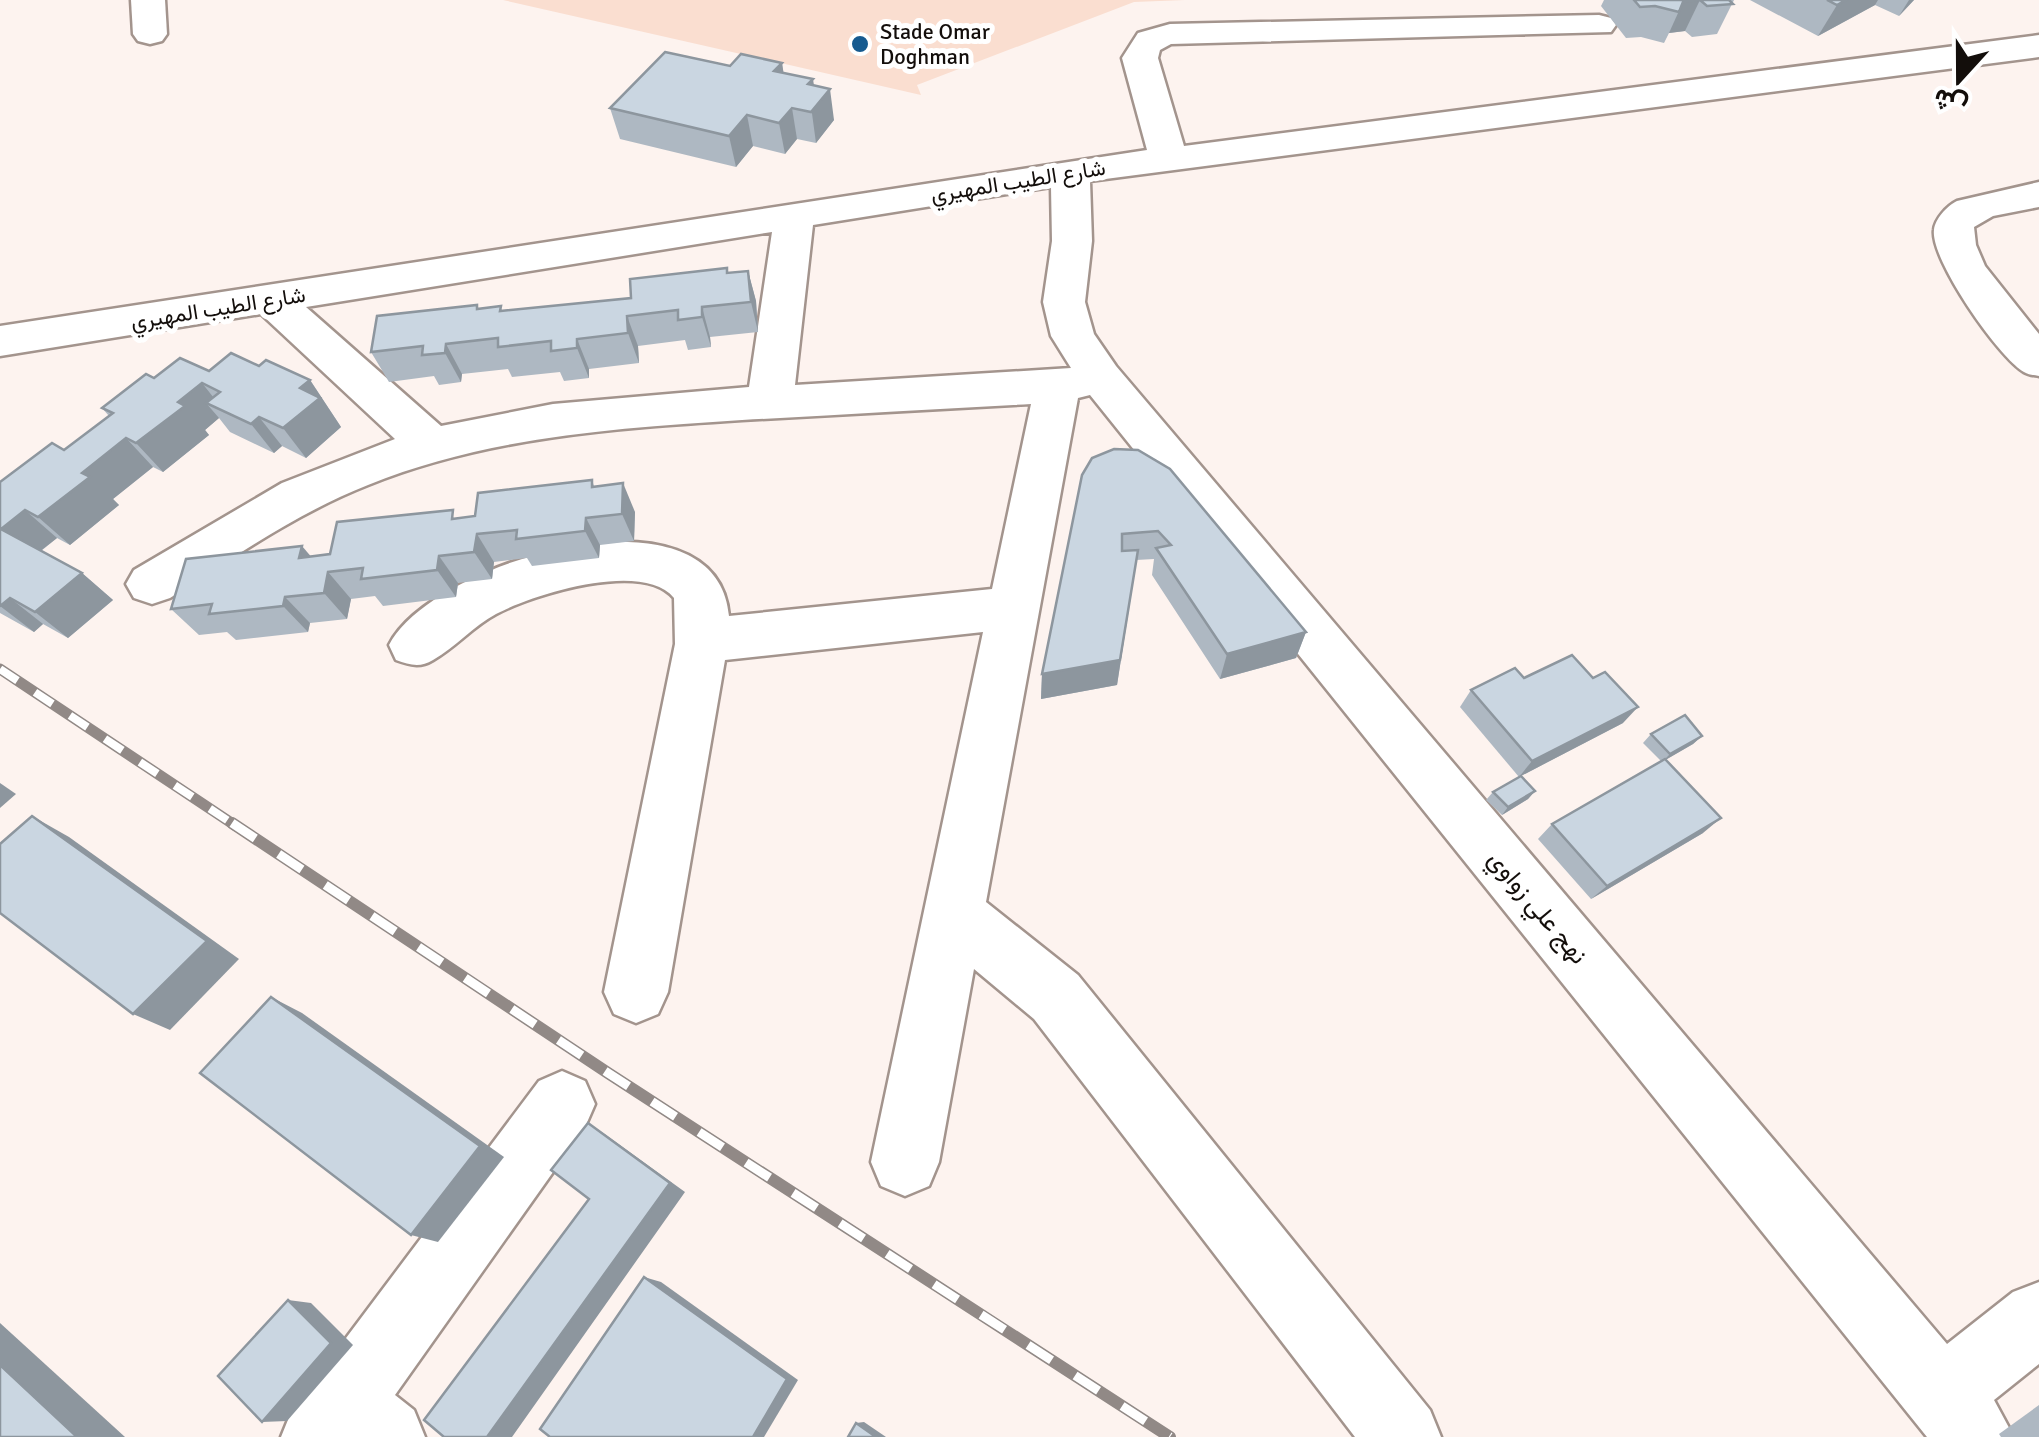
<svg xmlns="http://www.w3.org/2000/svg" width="2039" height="1437" viewBox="0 0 2039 1437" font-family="Signika,Vazirmatn,sans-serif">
	<rect width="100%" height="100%" fill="#fdf3ef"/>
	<polygon fill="#faded0" points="503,0 1185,0 1134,2 917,85 921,95"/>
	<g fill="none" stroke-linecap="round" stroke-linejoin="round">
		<defs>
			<g id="minor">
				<polygon points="131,0 165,0 167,34 162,41 150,44 138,41 133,34"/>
				<path d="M1599,15L1611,18L1616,25L1611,32L1171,44L1160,50L1158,58L1184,146L2039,35V57L1090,181L1092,241L1085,302L1094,334L1116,366L1947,1344L2013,1292L2039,1282V1364L1994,1400L2014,1437H1927L1090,395L1078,398L986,902L1078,975L1430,1410L1441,1437H1355L1034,1019L974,969L939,1162L929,1186L905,1196L881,1186L871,1162L983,632L725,660L668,992L658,1014L636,1023L614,1014L604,992L675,644L674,598C643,560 534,594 496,614C473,626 456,647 433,660C420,668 410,665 396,660L389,645C431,561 717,477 729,616L992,589L1031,404C934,409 838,415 742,420C616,428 486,437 368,485C297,513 234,557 170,598L152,604L134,598L126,584L134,570L282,483L395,439L261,314L0,356V326L1147,150L1122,58L1138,33L1170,24ZM1051,187L1052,241L1043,302L1051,336L1071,368L795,385L813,225ZM772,232L749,387L553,404L441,426L306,307Z"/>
				<path d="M2039,182V207L1993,216L1974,227L1976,245L1985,266L2039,334V376C2034,375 2029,375 2024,372C1999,358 1930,259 1934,230C1935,219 1947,206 1957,201Z"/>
				<polygon points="562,1071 585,1081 595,1104 585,1127 395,1395 414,1410 425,1437 281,1437 292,1410 539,1081"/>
			</g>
		</defs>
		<use href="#minor" stroke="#a3948d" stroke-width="5"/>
		<use href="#minor" fill="#fff" fill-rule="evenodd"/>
		<defs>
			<polyline id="rail-far1" points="0,669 236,826"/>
			<polyline id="rail" points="232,823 608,1073 1170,1437"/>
		</defs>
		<use href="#rail-far1" stroke="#918986" stroke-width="11"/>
		<use href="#rail" stroke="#918986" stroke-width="12"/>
		<use href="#rail-far1" stroke="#fff" stroke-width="8" stroke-dasharray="21" stroke-linecap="butt"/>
		<use href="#rail" stroke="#fff" stroke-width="9" stroke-dasharray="28" stroke-linecap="butt"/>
	</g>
	<g fill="#aeb8c2">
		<polygon points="1604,0 1734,0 1717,34 1692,37 1685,31 1669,33 1664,43 1641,37 1626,38 1601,6"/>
		<polygon points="1750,0 1914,0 1899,16 1875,5 1818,36"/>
		<polygon points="782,63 783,73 814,86 834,120 816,143 797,139 785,154 753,146 736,167 620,139 610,108 730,66"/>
		<polygon points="727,268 728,273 748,271 756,301 758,332 710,337 711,347 688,350 685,340 638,346 639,363 589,369 589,378 564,381 560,372 512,377 508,369 462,374 461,382 439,385 434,376 389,382 371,352 479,308 503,311 631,298"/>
		<polygon points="259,366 310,380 341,427 306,458 282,446 274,453 230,432 219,418 205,430 209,435 163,472 153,467 113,499 119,505 70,545 57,538 41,551 82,573 113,600 68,638 43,624 34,632 0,613 0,482 64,450 109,416 102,408 154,378"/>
		<polygon points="1082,475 1306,632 1296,658 1220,679 1152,575 1154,559 1136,560 1117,685 1041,699 1042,674"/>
		<polygon points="592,480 594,486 635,512 634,541 600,545 599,558 532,566 527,558 494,562 492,579 458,583 456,597 383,606 375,596 351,599 347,619 310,623 308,632 236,640 227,632 199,635 171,609 310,556 330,554 458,518 475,516"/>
		<polygon points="1524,678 1623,723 1519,777 1460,707 1471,690"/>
		<polygon points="1651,734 1702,736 1693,744 1665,760 1703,833 1591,899 1538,839 1552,824 1661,761 1643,743"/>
		<polygon points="1535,791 1528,799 1502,815 1486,800 1493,792"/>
		<polygon points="2039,1405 2039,1437 2001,1437 1999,1434"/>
	</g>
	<g fill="#8d969e">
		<polygon points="1700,0 1685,31 1669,33 1683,2"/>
		<polygon points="1846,0 1878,0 1875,5 1818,36 1837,5"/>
		<polygon points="1909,0 1914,0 1899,16"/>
		<polygon points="782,63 787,94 774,71"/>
		<polygon points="813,79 817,105 830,89 834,120 816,143 808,84"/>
		<polygon points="792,108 797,139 785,154 779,123"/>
		<polygon points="747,115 753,146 736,167 729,136"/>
		<polygon points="748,271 756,301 758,332 751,302"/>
		<polygon points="702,307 710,337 711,347 702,317"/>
		<polygon points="627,316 638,346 639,363 628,333"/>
		<polygon points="577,339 589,369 589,378 577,348"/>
		<polygon points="446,344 462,374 461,382 445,353"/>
		<polygon points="310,380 341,427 306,458 283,428 300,388"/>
		<polygon points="202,383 225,412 206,403 219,418 205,430 209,435 163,472 136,443 178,402"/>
		<polygon points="259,417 282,446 274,453 251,424"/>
		<polygon points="126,438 153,467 113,499 119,505 70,545 38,517 82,473"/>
		<polygon points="623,483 635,512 634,541 622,514"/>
		<polygon points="25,510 57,538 34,556 1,529"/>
		<polygon points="586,518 600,545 599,558 585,531"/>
		<polygon points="477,534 494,562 492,579 474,552"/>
		<polygon points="302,546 325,573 299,558"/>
		<polygon points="439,556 458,583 456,597 437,570"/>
		<polygon points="328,572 351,599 347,619 324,593"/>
		<polygon points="82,573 113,600 68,638 35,612"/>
		<polygon points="1134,577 1117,685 1041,699 1042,674"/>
		<polygon points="285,597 310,623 308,632 283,606"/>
		<polygon points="10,598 43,624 34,632 0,606"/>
		<polygon points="1306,632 1296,658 1220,679 1227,654"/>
		<polygon points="1638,707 1623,723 1519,777 1532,761"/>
		<polygon points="1702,736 1693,744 1662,762 1670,754"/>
		<polygon points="0,783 16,794 0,808"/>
		<polygon points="1535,791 1528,799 1502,815 1508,807"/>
		<polygon points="32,816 69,837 239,959 170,1030 133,1014"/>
		<polygon points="1721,818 1703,833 1591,899 1607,886"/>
		<polygon points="271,997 302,1013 504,1157 438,1242 411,1235"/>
		<polygon points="588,1123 606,1135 685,1192 512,1437 487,1437 670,1183"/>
		<polygon points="644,1277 661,1282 798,1380 764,1437 753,1437"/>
		<polygon points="288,1300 311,1303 353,1345 287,1421 262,1422"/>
		<polygon points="0,1323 125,1437 77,1437 0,1365"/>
		<polygon points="864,1422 886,1437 876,1437 856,1423"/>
	</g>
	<g fill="#cad6e1" stroke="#8d969e" stroke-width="2.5">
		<polygon points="1634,0 1729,0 1733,4 1707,6 1700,0 1683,2 1679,12 1655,6 1640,7"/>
		<polygon points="1827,0 1846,0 1837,5"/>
		<polygon points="665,52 730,66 741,54 782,63 774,71 813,79 808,84 830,89 811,112 792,108 779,123 747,115 729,136 610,108"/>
		<polygon points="727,268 727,273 748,271 751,302 702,307 702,317 678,320 678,310 627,316 628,333 577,339 577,348 551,351 551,341 498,347 498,338 446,344 445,353 422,355 423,346 371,352 377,316 477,305 477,309 501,306 500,311 631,298 630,279"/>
		<polygon points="231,353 259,366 266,360 310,380 300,388 320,398 283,428 259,417 251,424 206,403 220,392 202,383 178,402 185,406 136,443 126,438 82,473 90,477 38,517 25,510 1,529 82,573 35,612 10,598 0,606 0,482 52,443 64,450 113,413 102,408 146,374 154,378 180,358 209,371"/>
		<polygon points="1114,449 1138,450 1170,469 1306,632 1227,654 1156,548 1171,545 1158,531 1122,534 1122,551 1138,550 1120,660 1042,674 1082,475 1092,458"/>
		<polygon points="592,480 592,487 623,483 622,514 586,518 585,531 516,539 517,530 477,534 474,552 439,556 437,570 361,579 363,568 328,572 324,593 285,597 283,606 209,614 212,604 171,609 186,559 302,546 299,558 330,554 337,522 453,510 452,519 475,516 478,493"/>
		<polygon points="1572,655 1593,678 1605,672 1638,707 1532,761 1471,690 1515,668 1524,678"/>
		<polygon points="1685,715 1702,736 1670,754 1651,734"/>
		<polygon points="1665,759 1721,818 1607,886 1552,824"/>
		<polygon points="1521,776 1535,791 1508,807 1493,792"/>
		<polygon points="32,816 207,941 133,1014 0,913 0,844"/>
		<polygon points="271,997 480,1146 411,1235 200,1073"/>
		<polygon points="588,1123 670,1183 487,1437 444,1437 424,1420 589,1199 551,1170"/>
		<polygon points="644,1277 787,1379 753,1437 550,1437 540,1429"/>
		<polygon points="288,1300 331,1343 262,1422 218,1376"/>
		<polygon points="0,1365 77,1437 0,1437"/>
		<polygon points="856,1423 876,1437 848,1437"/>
	</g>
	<circle fill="#165a8f" stroke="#fff" stroke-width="4" cx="860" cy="44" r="10"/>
	<g text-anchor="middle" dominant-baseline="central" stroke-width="10" stroke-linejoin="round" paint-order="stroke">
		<g font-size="22" fill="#130e0b" stroke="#fff" text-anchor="start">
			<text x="880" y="31">Stade Omar<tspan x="880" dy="25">Doghman</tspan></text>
		</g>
		<g font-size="22" fill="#130e0b" stroke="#fff">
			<text transform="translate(1018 181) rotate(-9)">شارع الطيب المهيري</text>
			<text transform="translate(218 308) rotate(-9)">شارع الطيب المهيري</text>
		</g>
		<g font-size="25" fill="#130e0b" stroke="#fff">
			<text transform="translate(1538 907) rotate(50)">نهج علي زواوي</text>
		</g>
	</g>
	<g transform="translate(1959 80) rotate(201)" stroke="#ffffff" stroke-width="8" paint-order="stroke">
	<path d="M0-8L18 38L0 25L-18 38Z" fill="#130e0b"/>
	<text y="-15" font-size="28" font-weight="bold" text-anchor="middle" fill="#130e0b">ش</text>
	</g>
</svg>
